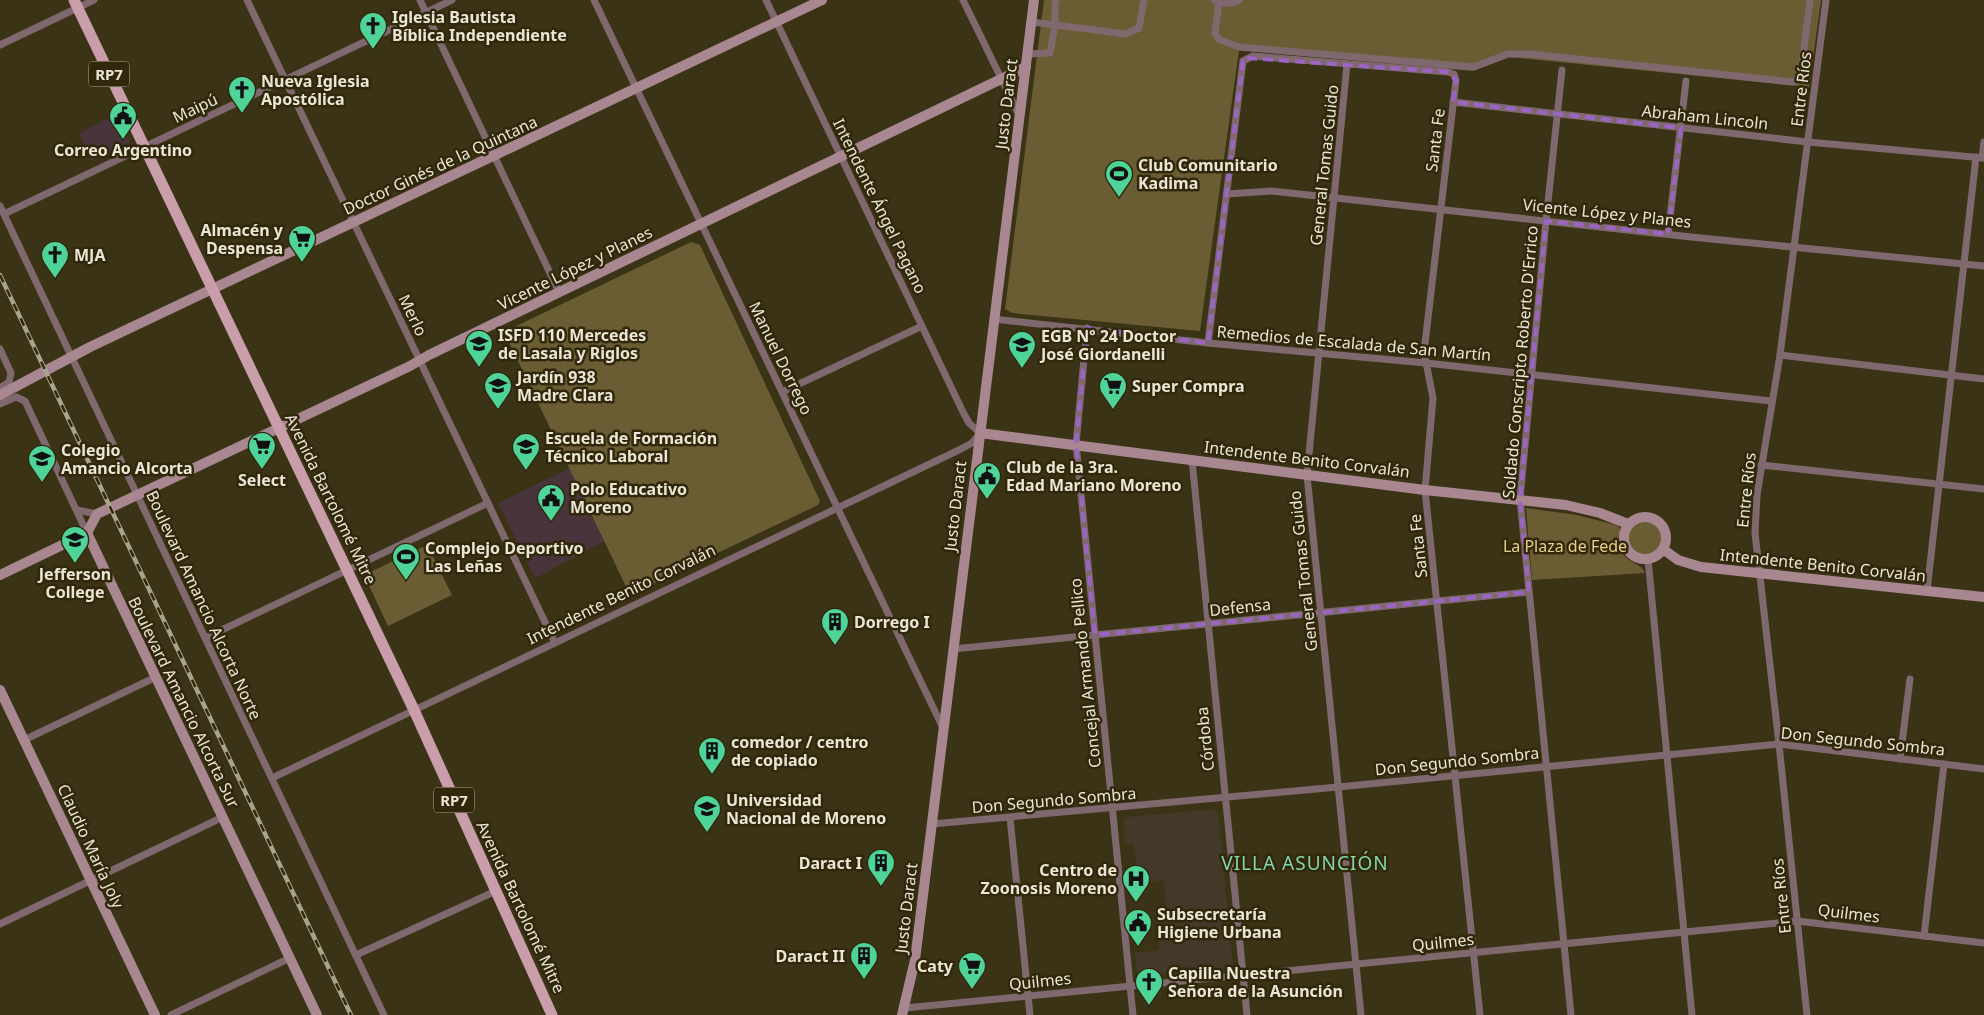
<svg xmlns="http://www.w3.org/2000/svg" width="1984" height="1015" viewBox="0 0 1984 1015" font-family="'Noto Sans',sans-serif">
	<rect width="100%" height="100%" fill="#3b3316"/>
	<g fill="#48343a">
		<polygon points="116,114 130,142 91,161 79,134"/>
		<polygon points="570,468 605,541 535,578 498,503"/>
	</g>
	<polygon fill="#433929" points="1213,809 1218,812 1233,964 1229,968 1141,977 1137,975 1135,953 1159,950 1155,909 1166,907 1164,880 1138,883 1134,844 1125,845 1123,821 1128,817"/>
	<g fill="#6a5d34">
		<polygon points="1044,0 1821,0 1809,87 1509,57 1472,71 1239,50 1200,331 1012,313 1005,309"/>
		<polygon points="691,242 700,245 820,501 818,505 630,595 504,332"/>
		<path d="M1526,508L1577,515L1616,525L1620,528C1622,537 1619,547 1624,555C1630,563 1642,564 1645,573L1532,580Z"/>
		<circle cx="1645" cy="538" r="21"/>
		<polygon points="427,545 452,595 388,626 364,575"/>
	</g>
	<g fill="none" stroke-linecap="round" stroke-linejoin="round">
		<g stroke="#7f696f" stroke-width="7">
			<polyline points="247,0 555,643"/>
			<polyline points="420,0 559,292"/>
			<polyline points="594,0 943,728"/>
			<polyline points="963,0 1019,115"/>
			<path d="M1215,0C1223,5 1231,4 1239,0"/>
			<polyline points="1219,2 1215,33 1218,39 1239,47 1474,67 1508,54 1530,54 1793,82 1798,78 1801,72 1810,0"/>
			<polyline points="1032,22 1126,34 1139,28 1144,0"/>
			<polyline points="0,45 94,0"/>
			<polyline points="1028,54 1050,53 1055,25 1055,5 1056,0"/>
			<polyline points="1347,64 1307,475 1361,1015"/>
			<polyline points="1562,70 1546,221 1520,499 1571,1015"/>
			<polyline points="1453,102 1808,142 1984,158"/>
			<polyline points="1982,158 1984,142"/>
			<polyline points="1227,194 1272,191 1691,237 1984,266"/>
			<polyline points="0,206 384,1015"/>
			<polyline points="4,214 452,0"/>
			<polyline points="1668,234 1686,81"/>
			<polyline points="994,319 1208,343 1426,363 1771,401"/>
			<polyline points="1087,328 1076,444 1133,1015"/>
			<polyline points="1208,343 1243,61 1253,56 1448,72 1454,74 1456,80 1424,352 1433,398 1425,490 1480,1015"/>
			<polyline points="0,349 11,373 9,382 0,388"/>
			<polyline points="1780,355 1984,379"/>
			<polyline points="782,392 922,326"/>
			<polyline points="0,404 16,397 25,401 87,533"/>
			<polyline points="1192,460 1247,1015"/>
			<polyline points="1761,465 1984,489"/>
			<polyline points="77,510 97,514"/>
			<polyline points="1648,559 1692,1015"/>
			<polyline points="1927,591 1976,157"/>
			<polyline points="205,638 488,503"/>
			<polyline points="953,649 1529,592"/>
			<polyline points="24,740 156,677"/>
			<polyline points="1900,759 1910,679"/>
			<polyline points="272,778 959,450 972,443 980,433 969,423 963,412 766,0"/>
			<polyline points="1010,818 1030,1015"/>
			<polyline points="932,824 1338,787 1779,744 1984,769"/>
			<polyline points="0,924 223,817"/>
			<polyline points="1924,936 1944,764"/>
			<polyline points="356,955 496,891"/>
			<polyline points="905,1008 1797,921 1984,943"/>
			<polyline points="171,1015 290,958"/>
			<polyline points="1807,1015 1779,744 1755,533 1757,495 1780,355 1826,0"/>
		</g>
		<g stroke="#a98790" stroke-width="10">
			<polyline points="0,395 90,347 822,0"/>
			<polyline points="980,433 1425,490 1566,505 1600,513 1628,524"/>
			<circle cx="1645" cy="538" r="21"/>
			<polyline points="87,533 97,514 410,366 429,355 1026,67"/>
			<polyline points="87,533 317,1015"/>
			<polyline points="1663,549 1678,560 1701,567 1984,597"/>
			<polyline points="0,575 87,533"/>
			<polyline points="0,690 155,1015"/>
			<polyline points="902,1015 915,960 1034,0"/>
		</g>
		<polyline stroke="#c99eaa" stroke-width="11" points="74,0 414,710 552,1015"/>
		<defs>
			<polyline id="rail" points="0,275 351,1015"/>
		</defs>
		<use href="#rail" stroke="#aaa48f" stroke-width="4.5"/>
		<use href="#rail" stroke="#31280c" stroke-width="2.5" stroke-dasharray="8" stroke-linecap="butt"/>
	</g>
	<path fill="none" stroke="#9c64c5" stroke-width="4" stroke-dasharray="10 6" stroke-linejoin="round" d="M1247,58L1448,72L1456,80L1453,102L1681,128L1668,234L1546,221L1520,499L1529,592L1095,635L1076,444L1087,328L1208,343L1243,61Z"/>
	<defs>
		<symbol id="church-pin" viewBox="-11 -11 22 30"><path d="M0 17L-7.5 6A9.5 9.5 0 1 1 7.5 6Z" fill="#4ed399" stroke="#31280c"/><path d="M-1.2-6h2.4v3.5h3.3v2.4h-3.3V6h-2.4V-.1h-3.3v-2.4h3.3Z" fill="#111"/></symbol>
		<symbol id="civic-pin" viewBox="-11 -11 22 30"><path d="M0 17L-7.5 6A9.5 9.5 0 1 1 7.5 6Z" fill="#4ed399" stroke="#31280c"/><path d="M-.6-6.5H3V-4.5H.6V-3L4-1V1h2V6H-6V1h2V-1L-.6-3ZM-1.2 2.5V6h2.4V2.5Z" fill="#111"/></symbol>
		<symbol id="stadium-pin" viewBox="-11 -11 22 30"><path d="M0 17L-7.5 6A9.5 9.5 0 1 1 7.5 6Z" fill="#4ed399" stroke="#31280c"/><path d="M0-5a6.5 5 0 1 0 0 10a6.5 5 0 1 0 0-10ZM-3.5-1.8h7v3.6h-7Z" fill="#111"/></symbol>
		<symbol id="supermarket-pin" viewBox="-11 -11 22 30"><path d="M0 17L-7.5 6A9.5 9.5 0 1 1 7.5 6Z" fill="#4ed399" stroke="#31280c"/><path d="M-6-5.5h2.5l.6 2H6L4.5 2H-2.5L-4.4-4H-6ZM-1.5 3.2a1.3 1.3 0 1 0 .1 0ZM3 3.2a1.3 1.3 0 1 0 .1 0Z" fill="#111"/></symbol>
		<symbol id="university-pin" viewBox="-11 -11 22 30"><path d="M0 17L-7.5 6A9.5 9.5 0 1 1 7.5 6Z" fill="#4ed399" stroke="#31280c"/><path d="M0-5L7-2L0 1L-7-2ZM-4 1L0 2.5L4 1V4Q0 6-4 4Z" fill="#111"/></symbol>
		<symbol id="school-pin" viewBox="-11 -11 22 30"><path d="M0 17L-7.5 6A9.5 9.5 0 1 1 7.5 6Z" fill="#4ed399" stroke="#31280c"/><path d="M0-5L7-2L0 1L-7-2ZM-4 1L0 2.5L4 1V4Q0 6-4 4Z" fill="#111"/></symbol>
		<symbol id="building-pin" viewBox="-11 -11 22 30"><path d="M0 17L-7.5 6A9.5 9.5 0 1 1 7.5 6Z" fill="#4ed399" stroke="#31280c"/><path d="M-4-6H4V6H1V3H-1V6H-4ZM-2.5-4.3h1.7v1.8h-1.7ZM.8-4.3h1.7v1.8H.8ZM-2.5-1h1.7V.8h-1.7ZM.8-1h1.7V.8H.8Z" fill="#111"/></symbol>
		<symbol id="hospital-pin" viewBox="-11 -11 22 30"><path d="M0 17L-7.5 6A9.5 9.5 0 1 1 7.5 6Z" fill="#4ed399" stroke="#31280c"/><path d="M-5-5h3v3.5h4V-5h3V5h-3V1.5h-4V5h-3Z" fill="#111"/></symbol>
	</defs>
	<g fill-rule="evenodd">
		<use href="#church-pin" x="357" y="10" width="32" height="43"/>
		<use href="#church-pin" x="226" y="74" width="32" height="43"/>
		<use href="#civic-pin" x="107" y="100" width="32" height="43"/>
		<use href="#stadium-pin" x="1103" y="158" width="32" height="43"/>
		<use href="#supermarket-pin" x="286" y="223" width="32" height="43"/>
		<use href="#church-pin" x="39" y="239" width="32" height="43"/>
		<use href="#university-pin" x="463" y="328" width="32" height="43"/>
		<use href="#school-pin" x="1006" y="329" width="32" height="43"/>
		<use href="#school-pin" x="482" y="370" width="32" height="43"/>
		<use href="#supermarket-pin" x="1097" y="370" width="32" height="43"/>
		<use href="#supermarket-pin" x="246" y="430" width="32" height="43"/>
		<use href="#university-pin" x="510" y="431" width="32" height="43"/>
		<use href="#school-pin" x="26" y="443" width="32" height="43"/>
		<use href="#civic-pin" x="971" y="460" width="32" height="43"/>
		<use href="#civic-pin" x="535" y="482" width="32" height="43"/>
		<use href="#school-pin" x="59" y="524" width="32" height="43"/>
		<use href="#stadium-pin" x="390" y="541" width="32" height="43"/>
		<use href="#building-pin" x="819" y="606" width="32" height="43"/>
		<use href="#building-pin" x="696" y="735" width="32" height="43"/>
		<use href="#university-pin" x="691" y="793" width="32" height="43"/>
		<use href="#building-pin" x="865" y="847" width="32" height="43"/>
		<use href="#hospital-pin" x="1120" y="863" width="32" height="43"/>
		<use href="#civic-pin" x="1122" y="907" width="32" height="43"/>
		<use href="#building-pin" x="848" y="940" width="32" height="43"/>
		<use href="#supermarket-pin" x="956" y="950" width="32" height="43"/>
		<use href="#church-pin" x="1133" y="966" width="32" height="43"/>
	</g>
	<g text-anchor="middle" dominant-baseline="central" stroke-width="5" stroke-linejoin="round" paint-order="stroke">
		<g fill="#31280c" stroke="#b2ac98" stroke-width="1">
			<rect x="89" y="61.5" width="40" height="25" rx="4"/>
			<rect x="434" y="787.5" width="40" height="25" rx="4"/>
		</g>
		<g font-size="15" font-weight="bold" fill="#eae5d4">
			<text x="109" y="74">RP7</text>
			<text x="454" y="800">RP7</text>
		</g>
		<g font-size="16" font-weight="bold" fill="#eae5d4" stroke="#31280c" text-anchor="start">
			<text x="392" y="17">Iglesia Bautista<tspan x="392" dy="18">Bíblica Independiente</tspan></text>
			<text x="261" y="81">Nueva Iglesia<tspan x="261" dy="18">Apostólica</tspan></text>
			<text x="123" y="150" text-anchor="middle">Correo Argentino</text>
			<text x="1138" y="165">Club Comunitario<tspan x="1138" dy="18">Kadima</tspan></text>
			<text x="283" y="230" text-anchor="end">Almacén y<tspan x="283" dy="18">Despensa</tspan></text>
			<text x="74" y="255">MJA</text>
			<text x="498" y="335">ISFD 110 Mercedes<tspan x="498" dy="18">de Lasala y Riglos</tspan></text>
			<text x="1041" y="336">EGB Nº 24 Doctor<tspan x="1041" dy="18">José Giordanelli</tspan></text>
			<text x="517" y="377">Jardín 938<tspan x="517" dy="18">Madre Clara</tspan></text>
			<text x="1132" y="386">Super Compra</text>
			<text x="545" y="438">Escuela de Formación<tspan x="545" dy="18">Técnico Laboral</tspan></text>
			<text x="61" y="450">Colegio<tspan x="61" dy="18">Amancio Alcorta</tspan></text>
			<text x="1006" y="467">Club de la 3ra.<tspan x="1006" dy="18">Edad Mariano Moreno</tspan></text>
			<text x="262" y="480" text-anchor="middle">Select</text>
			<text x="570" y="489">Polo Educativo<tspan x="570" dy="18">Moreno</tspan></text>
			<text x="425" y="548">Complejo Deportivo<tspan x="425" dy="18">Las Leñas</tspan></text>
			<text x="75" y="574" text-anchor="middle">Jefferson<tspan x="75" dy="18">College</tspan></text>
			<text x="854" y="622">Dorrego I</text>
			<text x="731" y="742">comedor / centro<tspan x="731" dy="18">de copiado</tspan></text>
			<text x="726" y="800">Universidad<tspan x="726" dy="18">Nacional de Moreno</tspan></text>
			<text x="862" y="863" text-anchor="end">Daract I</text>
			<text x="1117" y="870" text-anchor="end">Centro de<tspan x="1117" dy="18">Zoonosis Moreno</tspan></text>
			<text x="1157" y="914">Subsecretaría<tspan x="1157" dy="18">Higiene Urbana</tspan></text>
			<text x="845" y="956" text-anchor="end">Daract II</text>
			<text x="953" y="966" text-anchor="end">Caty</text>
			<text x="1168" y="973">Capilla Nuestra<tspan x="1168" dy="18">Señora de la Asunción</tspan></text>
		</g>
		<g font-size="16" fill="#eae5d4" stroke="#31280c">
			<text transform="translate(1801 89) rotate(-83)">Entre Ríos</text>
			<text transform="translate(1006 104) rotate(-83)">Justo Daract</text>
			<text transform="translate(195 108) rotate(-25)">Maipú</text>
			<text transform="translate(1705 117) rotate(6)">Abraham Lincoln</text>
			<text transform="translate(1435 140) rotate(-83)">Santa Fe</text>
			<text transform="translate(440 165) rotate(-25)">Doctor Ginés de la Quintana</text>
			<text transform="translate(1324 165) rotate(-84)">General Tomas Guido</text>
			<text transform="translate(880 206) rotate(64)">Intendente Ángel Pagano</text>
			<text transform="translate(1607 213) rotate(6)">Vicente López y Planes</text>
			<text transform="translate(575 268) rotate(-26)">Vicente López y Planes</text>
			<text transform="translate(413 315) rotate(64)">Merlo</text>
			<text transform="translate(1354 343) rotate(5)">Remedios de Escalada de San Martín</text>
			<text transform="translate(781 358) rotate(64)">Manuel Dorrego</text>
			<text transform="translate(1520 362) rotate(-85)">Soldado Conscripto Roberto D'Errico</text>
			<text transform="translate(1307 459) rotate(7)">Intendente Benito Corvalán</text>
			<text transform="translate(1746 490) rotate(-84)">Entre Ríos</text>
			<text transform="translate(331 499) rotate(64)">Avenida Bartolomé Mitre</text>
			<text transform="translate(955 506) rotate(-83)">Justo Daract</text>
			<text transform="translate(1418 546) rotate(-96)">Santa Fe</text>
			<text transform="translate(1823 565) rotate(6)">Intendente Benito Corvalán</text>
			<text transform="translate(1303 571) rotate(-96)">General Tomas Guido</text>
			<text transform="translate(621 594) rotate(-26)">Intendente Benito Corvalán</text>
			<text transform="translate(204 605) rotate(65)">Boulevard Amancio Alcorta Norte</text>
			<text transform="translate(1240 607) rotate(-6)">Defensa</text>
			<text transform="translate(1085 673) rotate(-96)">Concejal Armando Pellico</text>
			<text transform="translate(184 702) rotate(64)">Boulevard Amancio Alcorta Sur</text>
			<text transform="translate(1205 739) rotate(-96)">Córdoba</text>
			<text transform="translate(1863 741) rotate(6)">Don Segundo Sombra</text>
			<text transform="translate(1457 761) rotate(-6)">Don Segundo Sombra</text>
			<text transform="translate(1054 800) rotate(-5)">Don Segundo Sombra</text>
			<text transform="translate(91 846) rotate(65)">Claudio María Joly</text>
			<text transform="translate(1781 896) rotate(-96)">Entre Ríos</text>
			<text transform="translate(521 907) rotate(65)">Avenida Bartolomé Mitre</text>
			<text transform="translate(906 908) rotate(-83)">Justo Daract</text>
			<text transform="translate(1849 913) rotate(7)">Quilmes</text>
			<text transform="translate(1443 942) rotate(-6)">Quilmes</text>
			<text transform="translate(1040 981) rotate(-6)">Quilmes</text>
		</g>
		<g font-size="16" fill="#e6d089" stroke="#31280c">
			<text x="1565" y="546">La Plaza de Fede</text>
		</g>
		<g font-size="19" letter-spacing="1" fill="#83d5ac" stroke="#31280c">
			<text x="1305" y="863">VILLA ASUNCIÓN</text>
		</g>
	</g>
</svg>
